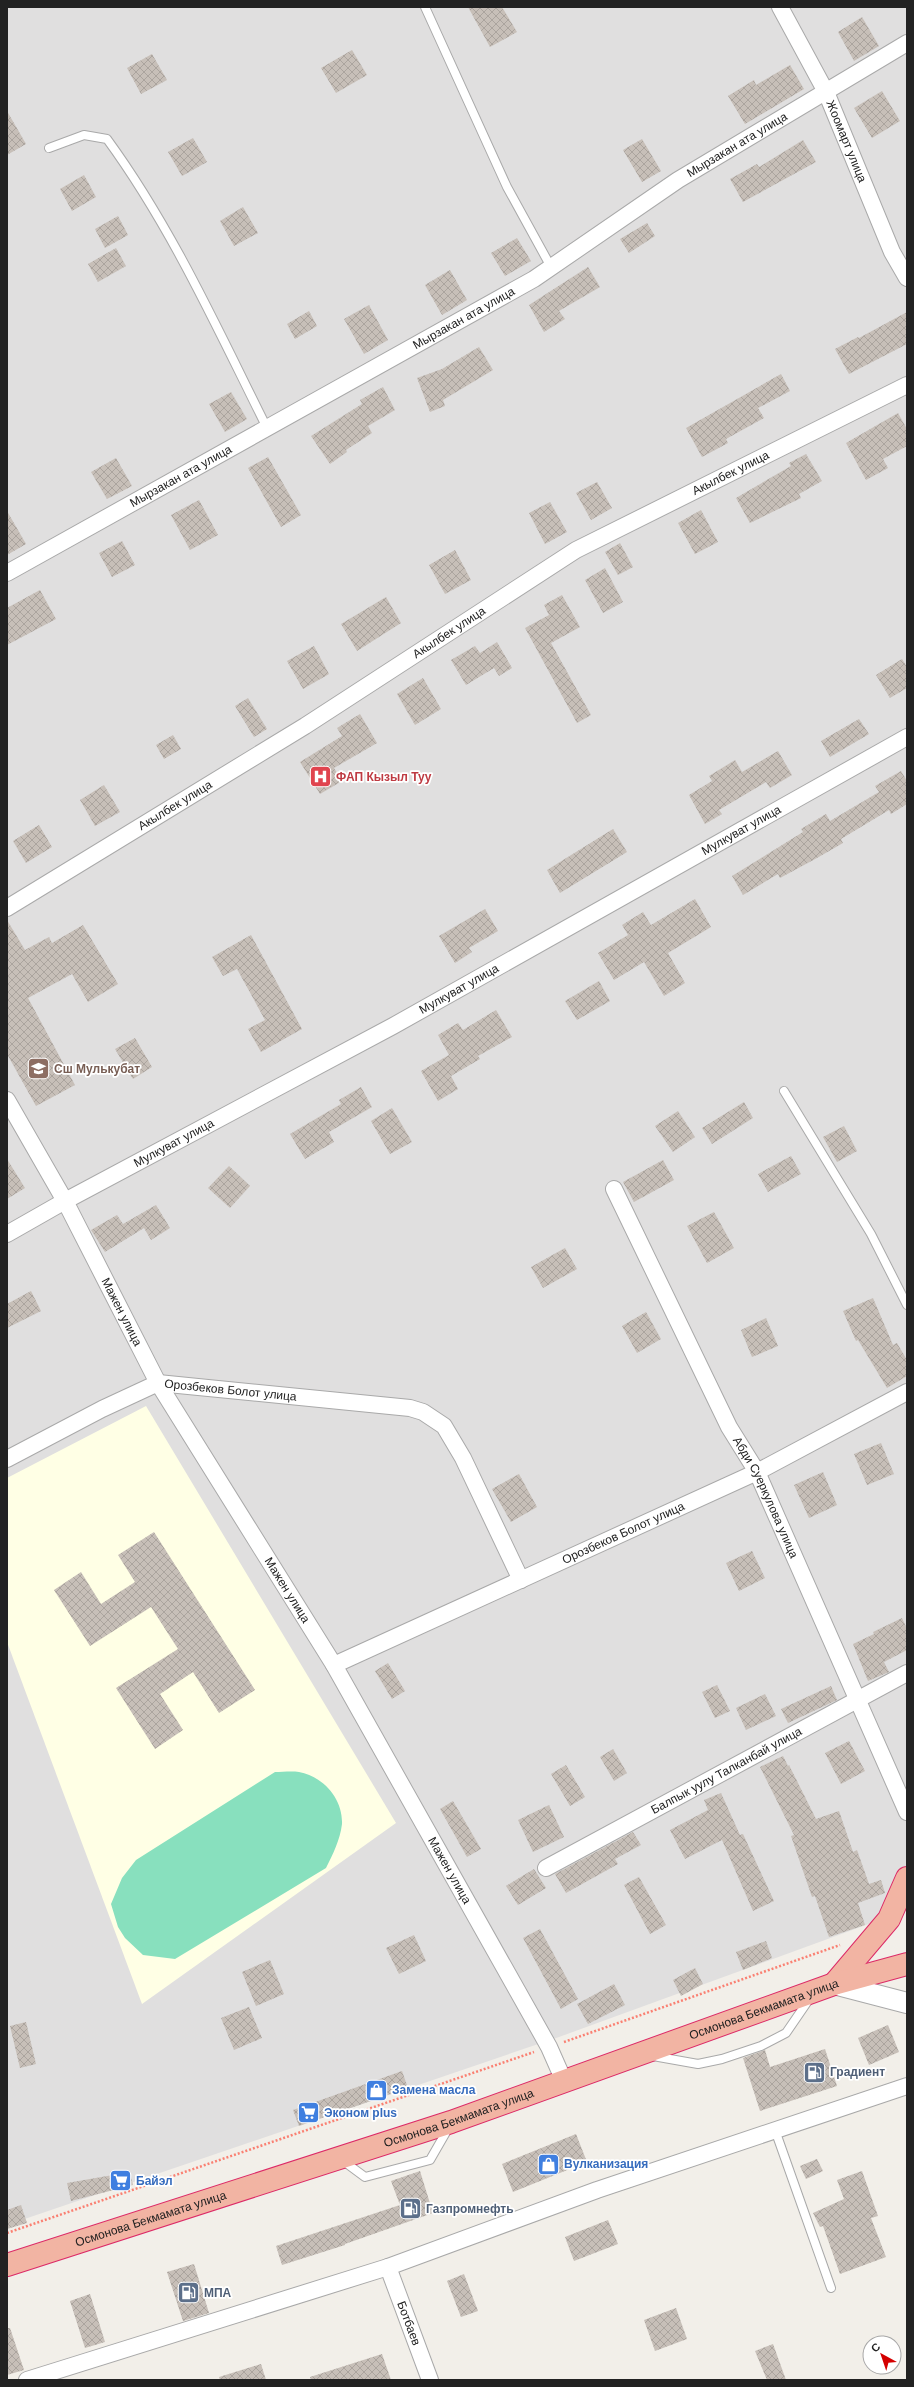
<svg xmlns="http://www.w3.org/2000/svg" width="914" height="2387" viewBox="0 0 914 2387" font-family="Arial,sans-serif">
	<defs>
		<pattern id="building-cross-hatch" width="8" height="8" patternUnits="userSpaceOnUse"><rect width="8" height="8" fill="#c7bfb8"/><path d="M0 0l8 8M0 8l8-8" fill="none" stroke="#aba49e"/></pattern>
	</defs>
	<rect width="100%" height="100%" fill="#f2efe9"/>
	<polygon fill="#e0dfdf" points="7,7 907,7 907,1910 559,2037 7,2225"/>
	<polygon fill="#ffffe5" points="146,1406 396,1823 142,2004 7,1642 7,1478"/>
	<path fill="#88e0be" d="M275,1772C282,1772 292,1771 299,1772C324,1777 343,1799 342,1824C340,1840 333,1854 326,1868L175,1959L143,1955L125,1938L118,1927L111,1904L122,1878L136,1860Z"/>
	<g fill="url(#building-cross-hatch)">
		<polygon points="468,7 502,7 517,32 490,47"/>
		<polygon points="862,17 879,46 854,61 838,32"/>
		<polygon points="352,50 367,75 336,93 321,68"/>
		<polygon points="152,54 167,80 141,94 127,68"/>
		<polygon points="790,65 804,89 745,124 728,96 754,80 756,85"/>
		<polygon points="882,91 900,121 872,138 854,108"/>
		<polygon points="7,111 26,144 7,155"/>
		<polygon points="193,138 207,162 182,176 168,152"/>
		<polygon points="642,139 661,171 642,182 623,150"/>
		<polygon points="803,140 816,162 743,202 730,179 757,164 759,167"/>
		<polygon points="84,175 96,197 72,211 60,189"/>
		<polygon points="243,207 258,233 234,246 220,221"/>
		<polygon points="118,216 128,235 105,248 95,229"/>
		<polygon points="647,223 655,236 629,253 620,239"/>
		<polygon points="517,238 531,261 505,276 491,253"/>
		<polygon points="116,248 126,266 98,282 88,264"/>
		<polygon points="588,267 600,287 559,311 565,319 544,332 529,305"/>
		<polygon points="450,270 467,300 442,315 425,285"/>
		<polygon points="369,305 388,340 364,354 344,319"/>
		<polygon points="309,311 317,326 295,339 287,324"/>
		<polygon points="907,312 907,344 849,374 835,349 858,337 859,338"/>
		<polygon points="479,347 493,370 443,400 445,406 430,412 417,378 442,369"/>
		<polygon points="781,374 790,391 758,408 764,418 726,439 728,443 702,457 686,428"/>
		<polygon points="383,387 395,410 368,426 372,433 346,450 347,452 330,464 311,436 362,404 360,400"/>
		<polygon points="231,392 247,419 225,432 209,404"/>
		<polygon points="898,413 907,429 907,446 883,459 888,468 866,480 846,443"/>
		<polygon points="806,454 822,481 799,494 801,498 750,523 736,498 791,466 789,463"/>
		<polygon points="268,457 301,515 281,527 248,468"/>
		<polygon points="116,458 132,486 107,499 91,472"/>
		<polygon points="597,482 612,508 591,520 576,493"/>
		<polygon points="199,500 218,535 190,550 171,515"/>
		<polygon points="550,502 567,532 545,544 529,513"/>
		<polygon points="701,510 718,542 695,554 678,523"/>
		<polygon points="7,511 26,544 7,555"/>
		<polygon points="122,541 135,565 112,577 99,553"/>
		<polygon points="620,543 633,567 618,575 605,552"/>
		<polygon points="455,550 471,580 445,594 429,565"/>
		<polygon points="605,568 623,602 603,613 585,580"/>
		<polygon points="40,590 56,619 7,645 7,608"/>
		<polygon points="562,595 580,627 551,643 591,715 577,723 525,628 549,615 544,605"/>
		<polygon points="386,597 401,623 357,651 341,624"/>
		<polygon points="497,642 512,668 499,676 494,668 466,685 451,660 475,646 480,653"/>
		<polygon points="314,646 329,674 303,689 287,661"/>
		<polygon points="902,659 907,667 907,688 890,698 876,675"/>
		<polygon points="423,678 441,709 415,725 397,694"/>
		<polygon points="248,698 267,729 254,737 235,706"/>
		<polygon points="360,714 377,743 334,768 342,781 320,794 300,762 342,736 337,728"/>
		<polygon points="859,719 869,734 830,757 821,741"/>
		<polygon points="173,735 181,749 164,759 156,745"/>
		<polygon points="778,751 792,775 770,788 766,782 719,810 722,814 705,824 689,795 712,781 709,776 735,760 742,772"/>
		<polygon points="901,771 907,781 907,804 891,814 889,810 841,839 843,843 817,858 780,878 778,874 743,895 732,876 803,832 801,829 826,814 830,821 879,792 875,786"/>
		<polygon points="104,785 120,812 95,826 80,800"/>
		<polygon points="39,825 52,847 26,863 13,841"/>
		<polygon points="613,829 627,852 560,893 547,870"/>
		<polygon points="695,899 711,927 668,953 685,983 664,996 644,962 614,980 598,953 628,935 622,925 643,912 651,925"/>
		<polygon points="485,909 498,931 469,948 472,952 455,963 439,936"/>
		<polygon points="7,920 25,950 49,937 52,943 83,925 118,984 88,1002 72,974 28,998 75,1085 36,1106 7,1054"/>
		<polygon points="251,935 302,1029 261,1052 248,1029 265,1020 237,969 223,976 212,957"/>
		<polygon points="599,981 610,1001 577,1020 565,1001"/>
		<polygon points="496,1010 512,1037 478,1056 480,1059 451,1076 458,1089 438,1101 421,1071 449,1055 438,1035 458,1023 463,1030"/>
		<polygon points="135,1038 152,1067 133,1079 115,1049"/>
		<polygon points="361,1087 372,1107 329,1132 334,1142 305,1159 290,1134 341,1104 339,1100"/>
		<polygon points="744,1102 753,1118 712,1144 702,1128"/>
		<polygon points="392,1108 412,1142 390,1154 371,1121"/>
		<polygon points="678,1111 695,1137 673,1152 655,1126"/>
		<polygon points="844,1126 857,1151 837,1162 823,1137"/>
		<polygon points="791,1156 801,1174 768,1192 758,1174"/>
		<polygon points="7,1159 25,1188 7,1199"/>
		<polygon points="663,1160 674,1180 634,1202 623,1182"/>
		<polygon points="229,1166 250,1186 230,1208 208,1188"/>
		<polygon points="156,1205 170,1228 151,1240 144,1228 105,1252 91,1230 117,1215 123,1224"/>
		<polygon points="714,1212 734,1248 707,1263 687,1226"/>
		<polygon points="565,1248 577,1269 543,1288 531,1267"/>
		<polygon points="31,1291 41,1311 7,1328 7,1304"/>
		<polygon points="873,1298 893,1345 897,1343 907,1360 907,1376 887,1388 858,1340 856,1341 843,1311"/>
		<polygon points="646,1312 661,1339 637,1353 622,1326"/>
		<polygon points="766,1318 778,1346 752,1357 741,1330"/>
		<polygon points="881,1443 894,1474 867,1485 854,1454"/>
		<polygon points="823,1472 837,1505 809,1518 794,1485"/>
		<polygon points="519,1474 537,1507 511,1522 492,1489"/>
		<polygon points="154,1532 255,1690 219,1713 193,1672 160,1694 183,1730 155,1749 116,1688 178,1649 151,1607 90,1646 54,1590 81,1572 101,1604 135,1582 118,1555"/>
		<polygon points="752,1551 765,1578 739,1591 726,1563"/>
		<polygon points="902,1618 907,1629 907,1650 884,1662 889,1672 868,1681 853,1644 874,1634 873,1632"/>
		<polygon points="388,1663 405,1691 392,1699 375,1671"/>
		<polygon points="717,1685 730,1711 715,1718 702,1692"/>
		<polygon points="831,1686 837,1700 788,1723 781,1709"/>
		<polygon points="765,1694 776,1716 746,1730 736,1708"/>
		<polygon points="849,1741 865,1771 841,1784 825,1753"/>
		<polygon points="613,1749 627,1773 614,1781 600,1757"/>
		<polygon points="783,1756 788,1766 789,1765 816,1819 839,1811 853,1852 857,1850 869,1884 881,1880 885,1893 858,1903 865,1925 829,1937 815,1896 812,1897 791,1836 794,1835 760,1767"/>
		<polygon points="566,1765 585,1797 570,1806 551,1774"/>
		<polygon points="721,1793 740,1835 743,1834 774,1901 753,1911 722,1840 685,1859 670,1830 708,1810 704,1800"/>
		<polygon points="453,1801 481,1849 467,1857 440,1809"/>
		<polygon points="549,1805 564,1837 533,1852 518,1820"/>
		<polygon points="633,1832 641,1845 615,1859 618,1864 566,1893 555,1874"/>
		<polygon points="534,1869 546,1888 518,1905 506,1886"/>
		<polygon points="639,1877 666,1925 650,1934 624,1885"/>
		<polygon points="540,1929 578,1999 561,2009 523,1938"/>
		<polygon points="414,1935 426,1961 399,1974 386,1948"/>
		<polygon points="766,1941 772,1958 743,1970 736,1952"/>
		<polygon points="270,1960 284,1994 256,2006 242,1972"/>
		<polygon points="695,1968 703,1984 681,1996 673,1980"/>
		<polygon points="614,1984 625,2005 588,2024 577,2004"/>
		<polygon points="249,2007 262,2038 234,2050 221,2018"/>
		<polygon points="26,2022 36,2064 20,2068 10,2026"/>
		<polygon points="888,2025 899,2052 869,2065 858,2038"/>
		<polygon points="825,2049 837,2086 760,2111 743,2058 765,2050 770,2067"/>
		<polygon points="402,2071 408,2088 299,2126 293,2110"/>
		<polygon points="576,2134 587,2162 513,2192 502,2164"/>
		<polygon points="817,2159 823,2171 806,2179 800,2166"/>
		<polygon points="420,2171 433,2213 345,2244 345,2245 282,2265 276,2246 400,2205 391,2181"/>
		<polygon points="862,2171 878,2216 871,2218 886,2257 840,2274 823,2226 820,2227 813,2213 844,2199 837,2180"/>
		<polygon points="130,2172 133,2185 71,2201 67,2183"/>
		<polygon points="21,2205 27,2223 7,2229 7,2210"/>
		<polygon points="608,2220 618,2244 574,2261 565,2237"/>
		<polygon points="194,2264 209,2313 183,2321 167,2272"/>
		<polygon points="464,2274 478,2311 461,2317 447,2281"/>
		<polygon points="90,2294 105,2342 85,2348 70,2301"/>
		<polygon points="676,2308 687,2339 655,2351 644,2320"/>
		<polygon points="7,2328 10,2328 24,2370 7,2375"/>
		<polygon points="773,2344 786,2380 767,2380 755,2351"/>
		<polygon points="382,2354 391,2380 311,2380 310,2377"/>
		<polygon points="261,2364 266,2380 220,2380 219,2377"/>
	</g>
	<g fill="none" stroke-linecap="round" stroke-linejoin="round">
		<defs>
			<g id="service">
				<polyline points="425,7 507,187 551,267"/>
				<path d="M49,148L84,135L107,139C172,228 218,330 267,428"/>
				<polyline points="784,1091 871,1234 907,1305"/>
				<polyline points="653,2056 698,2064 722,2059 761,2046 786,2033 810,1998"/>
				<polyline points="775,2130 831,2288"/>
				<polyline points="342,2160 365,2177 430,2160 449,2127"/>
			</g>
			<g id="minor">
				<path id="s1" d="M780,7L826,92L892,252L907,278"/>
				<path id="s2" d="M7,573L534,279L678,180L907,43"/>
				<path id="s3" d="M7,908L305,726L576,550L907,385"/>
				<path id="s4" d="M7,1100L65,1201L158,1383L334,1665L549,2047L564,2081"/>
				<path id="s5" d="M614,1189L729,1427L757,1472L907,1812"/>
				<path id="s6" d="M7,1234L65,1201L393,1026L907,737"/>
				<path id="s7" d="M7,1459L102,1409L158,1383L410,1408L423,1412L444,1426L463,1458L521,1580"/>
				<path id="s8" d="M334,1665L757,1472L907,1392"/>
				<path id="s9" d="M546,1868L907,1673"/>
				<path id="s10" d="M388,2267L430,2380"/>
				<polyline points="27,2380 388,2267 597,2190 907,2086"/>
			</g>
			<polyline id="tertiary" points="834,1984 907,2003"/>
			<g id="trunk">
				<polyline points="834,1984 889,1919 907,1878"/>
				<path id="s11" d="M7,2265L451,2122L834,1984L907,1964"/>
			</g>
		</defs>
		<use href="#service" stroke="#a9a9a9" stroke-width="10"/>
		<use href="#minor" stroke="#a9a9a9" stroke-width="18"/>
		<use href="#tertiary" stroke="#a9a9a9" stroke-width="22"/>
		<use href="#trunk" stroke="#dc2a67" stroke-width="24"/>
		<g stroke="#fa8072" stroke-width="2.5" stroke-dasharray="2 2" stroke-linecap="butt">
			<polyline points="564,2042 840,1945"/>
			<polyline points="7,2233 534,2052"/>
		</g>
		<use href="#service" stroke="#fff" stroke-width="8"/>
		<use href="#minor" stroke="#fff" stroke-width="16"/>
		<use href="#tertiary" stroke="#fff" stroke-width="20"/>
		<use href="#trunk" stroke="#f2b4a3" stroke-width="22"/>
	</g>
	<defs>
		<symbol id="hospital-square" viewBox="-11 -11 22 22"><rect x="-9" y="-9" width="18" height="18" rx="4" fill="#e0444e" stroke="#fff"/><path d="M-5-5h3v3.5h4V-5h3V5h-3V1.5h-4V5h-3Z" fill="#fff"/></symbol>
		<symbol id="school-square" viewBox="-11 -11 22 22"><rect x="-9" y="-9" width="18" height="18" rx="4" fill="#8d6e63" stroke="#fff"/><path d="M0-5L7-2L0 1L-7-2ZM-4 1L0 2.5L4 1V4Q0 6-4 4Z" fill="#fff"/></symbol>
		<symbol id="fuel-square" viewBox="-11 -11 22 22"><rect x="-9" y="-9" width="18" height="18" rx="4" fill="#5c6f8a" stroke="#fff"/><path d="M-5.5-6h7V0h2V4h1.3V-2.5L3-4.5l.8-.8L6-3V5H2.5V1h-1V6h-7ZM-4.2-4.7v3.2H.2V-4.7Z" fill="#fff"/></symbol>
		<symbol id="shop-square" viewBox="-11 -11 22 22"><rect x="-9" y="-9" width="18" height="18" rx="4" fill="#3f7fe0" stroke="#fff"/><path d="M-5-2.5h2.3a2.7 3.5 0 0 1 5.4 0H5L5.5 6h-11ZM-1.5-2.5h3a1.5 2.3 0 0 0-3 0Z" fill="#fff"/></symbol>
		<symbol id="supermarket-square" viewBox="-11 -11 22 22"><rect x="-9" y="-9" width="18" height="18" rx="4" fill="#3f7fe0" stroke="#fff"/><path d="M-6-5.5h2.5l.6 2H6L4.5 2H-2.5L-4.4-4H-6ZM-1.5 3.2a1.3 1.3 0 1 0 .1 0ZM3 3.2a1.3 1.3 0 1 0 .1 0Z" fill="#fff"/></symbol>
	</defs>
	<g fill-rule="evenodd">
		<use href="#hospital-square" x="308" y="764" width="25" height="25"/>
		<use href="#school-square" x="26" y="1056" width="25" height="25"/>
		<use href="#fuel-square" x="802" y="2060" width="25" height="25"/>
		<use href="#shop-square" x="364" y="2078" width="25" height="25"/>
		<use href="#supermarket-square" x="296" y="2100" width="25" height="25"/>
		<use href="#shop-square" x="536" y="2152" width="25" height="25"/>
		<use href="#supermarket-square" x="108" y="2168" width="25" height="25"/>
		<use href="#fuel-square" x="398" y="2196" width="25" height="25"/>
		<use href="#fuel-square" x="176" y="2280" width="25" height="25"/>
	</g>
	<g text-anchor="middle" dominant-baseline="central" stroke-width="3.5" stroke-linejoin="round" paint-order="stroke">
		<g font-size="12" fill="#222" stroke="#fff">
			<text stroke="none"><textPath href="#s1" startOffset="150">Жоомарт улица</textPath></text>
			<text stroke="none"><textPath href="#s2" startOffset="847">Мырзакан ата улица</textPath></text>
			<text stroke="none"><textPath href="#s2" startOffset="523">Мырзакан ата улица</textPath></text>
			<text stroke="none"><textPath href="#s3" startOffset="845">Акылбек улица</textPath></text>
			<text stroke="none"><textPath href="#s2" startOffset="199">Мырзакан ата улица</textPath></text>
			<text stroke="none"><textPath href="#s3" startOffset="521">Акылбек улица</textPath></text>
			<text stroke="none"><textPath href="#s3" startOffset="197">Акылбек улица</textPath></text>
			<text stroke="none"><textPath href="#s6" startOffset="838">Мулкуват улица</textPath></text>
			<text stroke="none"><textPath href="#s6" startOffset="514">Мулкуват улица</textPath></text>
			<text stroke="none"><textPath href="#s6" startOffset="190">Мулкуват улица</textPath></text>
			<text stroke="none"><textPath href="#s4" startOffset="241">Мажен улица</textPath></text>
			<text stroke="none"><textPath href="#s7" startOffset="242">Орозбеков Болот улица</textPath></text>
			<text stroke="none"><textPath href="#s5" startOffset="344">Абди Суеркулова улица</textPath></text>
			<text stroke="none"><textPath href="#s8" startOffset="318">Орозбеков Болот улица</textPath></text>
			<text stroke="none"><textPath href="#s4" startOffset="565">Мажен улица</textPath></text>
			<text stroke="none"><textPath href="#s9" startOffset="205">Балпык уулу Талканбай улица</textPath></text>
			<text stroke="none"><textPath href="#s4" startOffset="889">Мажен улица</textPath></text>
			<text stroke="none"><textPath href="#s11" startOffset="799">Осмонова Бекмамата улица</textPath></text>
			<text stroke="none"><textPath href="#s11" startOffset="475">Осмонова Бекмамата улица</textPath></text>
			<text stroke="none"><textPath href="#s11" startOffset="151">Осмонова Бекмамата улица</textPath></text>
			<text stroke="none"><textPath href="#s10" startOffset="60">Ботбаев</textPath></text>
		</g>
		<g font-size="12" font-weight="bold" fill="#be3a42" stroke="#fff" text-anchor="start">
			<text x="336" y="777">ФАП Кызыл Туу</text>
		</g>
		<g font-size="12" font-weight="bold" fill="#785e54" stroke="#fff" text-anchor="start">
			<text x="54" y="1069">Сш Мулькубат</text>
		</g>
		<g font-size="12" font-weight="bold" fill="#4e5e75" stroke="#fff" text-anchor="start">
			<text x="830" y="2072">Градиент</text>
			<text x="426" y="2209">Газпромнефть</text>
			<text x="204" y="2293">МПА</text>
		</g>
		<g font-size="12" font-weight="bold" fill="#366cbe" stroke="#fff" text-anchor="start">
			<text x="392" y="2090">Замена масла</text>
			<text x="324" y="2113">Эконом plus</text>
			<text x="564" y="2164">Вулканизация</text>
			<text x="136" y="2181">Байэл</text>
		</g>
	</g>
	<rect width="914" height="2387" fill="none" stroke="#222222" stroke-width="16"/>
	<g transform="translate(882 2355) rotate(320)"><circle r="19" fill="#ffffff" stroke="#a7a7a7"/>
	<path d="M0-3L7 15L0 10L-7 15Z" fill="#d40000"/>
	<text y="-6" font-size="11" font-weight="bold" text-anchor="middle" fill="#222222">С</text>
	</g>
</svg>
